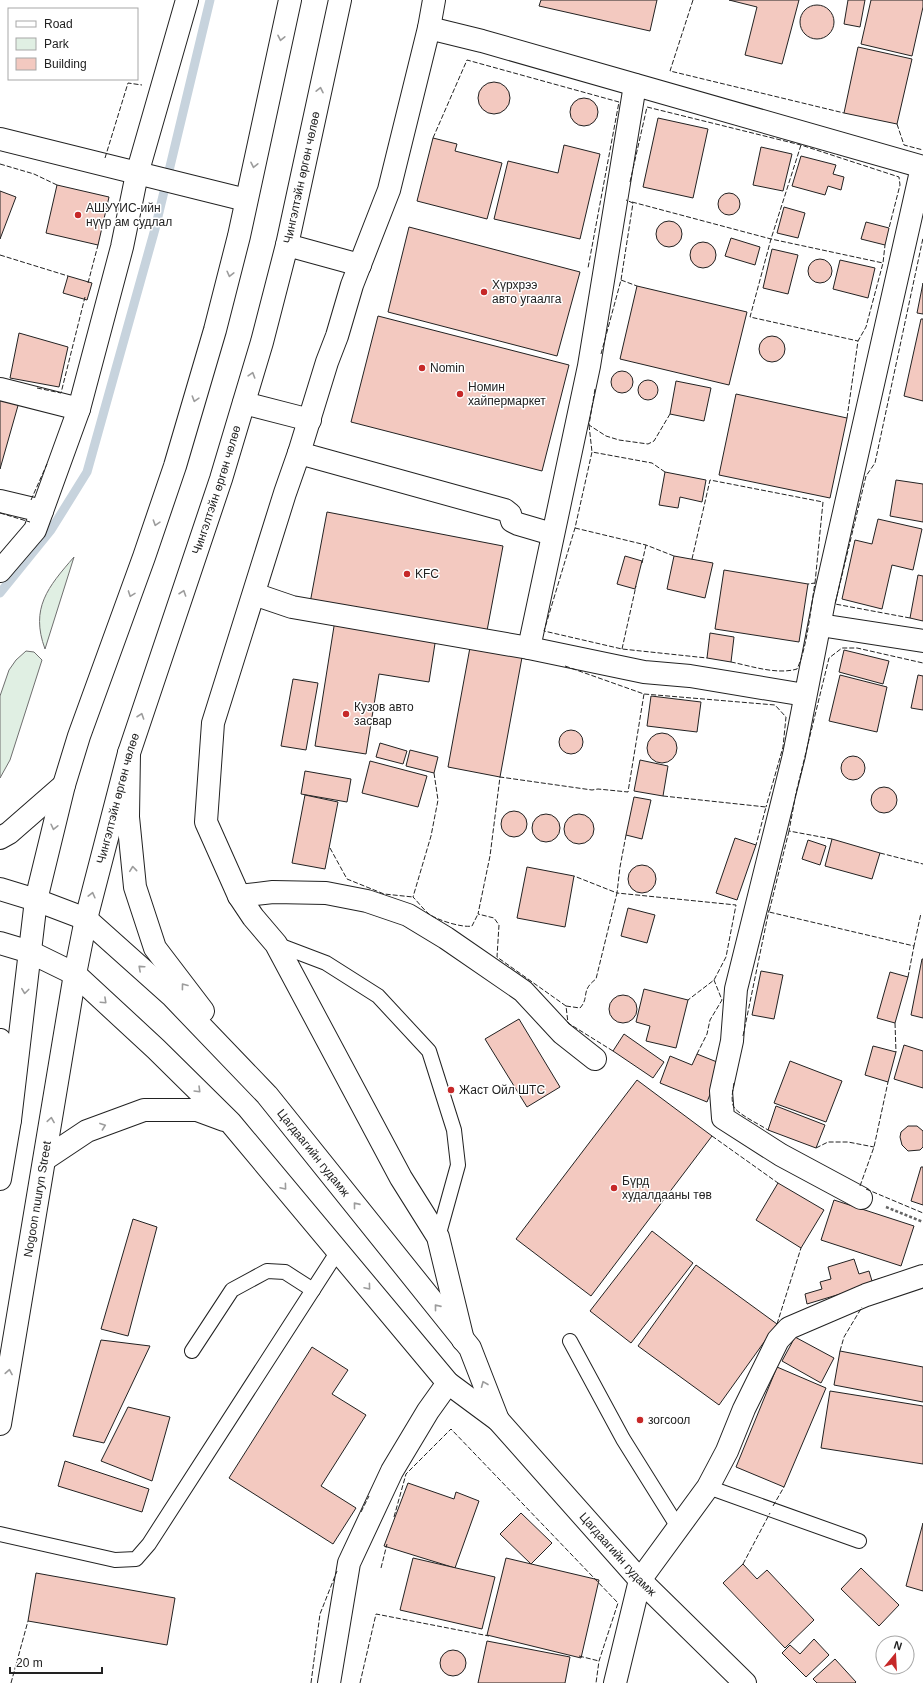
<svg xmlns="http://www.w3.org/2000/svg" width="923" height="1683" viewBox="0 0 923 1683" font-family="Arial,sans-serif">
	<rect width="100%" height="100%" fill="#fff"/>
	<g fill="#e0efe3" stroke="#6f6f6f">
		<path d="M74,557L45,649C30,608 48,587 74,557Z"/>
		<polygon points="26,651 34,652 42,660 10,760 0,778 0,696 9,670 16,660"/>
	</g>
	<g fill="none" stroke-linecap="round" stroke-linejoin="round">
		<polyline stroke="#c7d3dd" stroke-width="9" points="0,593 51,530 87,472 155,229 210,0"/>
	</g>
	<g fill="#f3c9c0" stroke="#222">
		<polygon points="541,0 657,0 650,31 539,6"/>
		<polygon points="729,0 799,0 782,64 745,55 757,7"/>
		<polygon points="848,0 865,0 860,27 844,24"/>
		<polygon points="871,0 923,0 923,7 912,56 861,44"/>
		<circle cx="817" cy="22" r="17"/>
		<polygon points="858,47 912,59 897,124 844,113"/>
		<circle cx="494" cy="98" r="16"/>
		<circle cx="584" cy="112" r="14"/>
		<polygon points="658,118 708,129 693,198 643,187"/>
		<polygon points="433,138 457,144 455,151 502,163 487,219 417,201"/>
		<polygon points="564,145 600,154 580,239 494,219 508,161 558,173"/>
		<polygon points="761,147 792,154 783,191 753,185"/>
		<polygon points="801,156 836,165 833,174 844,177 841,190 828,186 825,195 792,186"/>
		<polygon points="57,185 109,197 98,245 46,233"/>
		<polygon points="0,191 16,197 0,239"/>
		<circle cx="729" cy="204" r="11"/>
		<polygon points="784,207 805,213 798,238 777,233"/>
		<circle cx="669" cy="234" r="13"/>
		<polygon points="866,222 889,228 885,245 861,239"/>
		<polygon points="409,227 580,272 557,356 388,312"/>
		<polygon points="731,238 760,247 755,265 725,256"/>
		<circle cx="703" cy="255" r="13"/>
		<polygon points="772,249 798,255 788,294 763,288"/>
		<circle cx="820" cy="271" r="12"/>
		<polygon points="840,260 875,268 868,298 833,289"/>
		<polygon points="68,276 92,283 87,300 63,293"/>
		<polygon points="923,283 923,314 917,313"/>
		<polygon points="637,286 747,312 729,385 620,359"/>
		<polygon points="378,316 569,365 542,471 351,422"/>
		<polygon points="921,319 923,319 923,401 904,396"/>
		<polygon points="19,333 68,347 59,387 10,378"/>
		<circle cx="772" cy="349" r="13"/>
		<circle cx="622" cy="382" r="11"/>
		<circle cx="648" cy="390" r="10"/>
		<polygon points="676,381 711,388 704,421 670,414"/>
		<polygon points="736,394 847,418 830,498 719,475"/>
		<polygon points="0,397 19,402 0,469"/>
		<polygon points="665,472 706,480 702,502 680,497 678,508 659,505"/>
		<polygon points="896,480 923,484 923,522 890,516"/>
		<polygon points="327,512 503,546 486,636 310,603"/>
		<polygon points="878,519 922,529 913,570 892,565 882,609 842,599 855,540 872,544"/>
		<polygon points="625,556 642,561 635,589 617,584"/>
		<polygon points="674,556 713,563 705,598 667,589"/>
		<polygon points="724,570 808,584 799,642 715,629"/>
		<polygon points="918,575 923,576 923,621 910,618"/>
		<polygon points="335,620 436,637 429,682 379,674 366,754 315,746"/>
		<polygon points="710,633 734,637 731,662 707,658"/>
		<polygon points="471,642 523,652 500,777 448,767"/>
		<polygon points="844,650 889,661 883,684 839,672"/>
		<polygon points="840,675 887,687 877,732 829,721"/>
		<polygon points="918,675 923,676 923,710 911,708"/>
		<polygon points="293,679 318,683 306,750 281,746"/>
		<polygon points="651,696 701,702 697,732 647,726"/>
		<circle cx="571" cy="742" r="12"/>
		<circle cx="662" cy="748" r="15"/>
		<polygon points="380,743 407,751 403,764 376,757"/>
		<polygon points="410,750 438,757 434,773 406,766"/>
		<circle cx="853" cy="768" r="12"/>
		<polygon points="640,760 668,766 663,796 634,791"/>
		<polygon points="370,761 427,776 418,807 362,793"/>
		<polygon points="305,771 351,779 347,802 301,794"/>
		<circle cx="884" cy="800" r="13"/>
		<polygon points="305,795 338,802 325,869 292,863"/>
		<polygon points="634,797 651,800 642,839 626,835"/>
		<circle cx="514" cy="824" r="13"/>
		<circle cx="579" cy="829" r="15"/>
		<circle cx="546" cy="828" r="14"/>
		<polygon points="735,838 756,845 737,900 716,893"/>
		<polygon points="832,839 880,853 872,879 825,866"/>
		<polygon points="808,840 826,846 820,865 802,859"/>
		<circle cx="642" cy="879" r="14"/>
		<polygon points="527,867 574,876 565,927 517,918"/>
		<polygon points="628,908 655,915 647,943 621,936"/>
		<polygon points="922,959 923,959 923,1018 911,1015"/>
		<polygon points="761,971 783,975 774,1019 752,1015"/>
		<polygon points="890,972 908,977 895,1023 877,1018"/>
		<polygon points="644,989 688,1000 676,1048 646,1041 650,1026 636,1022"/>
		<circle cx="623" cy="1009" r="14"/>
		<polygon points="519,1019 560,1087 527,1107 485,1039"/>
		<polygon points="624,1034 664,1062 653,1078 613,1051"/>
		<polygon points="904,1045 923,1051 923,1088 894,1079"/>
		<polygon points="873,1046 896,1052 888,1082 865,1075"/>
		<polygon points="697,1054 722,1064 707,1102 660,1083 670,1056 692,1065"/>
		<polygon points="790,1061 842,1081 826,1122 774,1103"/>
		<polygon points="637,1080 712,1136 591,1296 516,1239"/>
		<polygon points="776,1106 825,1125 816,1148 768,1130"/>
		<polygon points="908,1126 917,1126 923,1131 923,1147 920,1150 908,1151 902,1145 900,1137 901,1132"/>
		<polygon points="921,1167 923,1167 923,1205 911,1201"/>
		<polygon points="778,1183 824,1210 801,1248 756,1220"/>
		<polygon points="834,1200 914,1226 901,1266 821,1240"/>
		<polygon points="133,1219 157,1227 128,1336 101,1329"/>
		<polygon points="652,1231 693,1263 631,1343 590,1311"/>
		<polygon points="854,1259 859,1274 869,1271 872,1281 899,1273 900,1276 807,1304 805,1294 822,1289 820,1282 831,1279 828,1267"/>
		<polygon points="696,1265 777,1324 719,1405 638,1346"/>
		<polygon points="795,1337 834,1358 821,1383 782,1361"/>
		<polygon points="101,1340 150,1346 104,1443 73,1436"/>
		<polygon points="312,1347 348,1370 332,1394 366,1415 321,1486 356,1508 333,1544 229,1478"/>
		<polygon points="840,1351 923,1367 923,1402 834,1385"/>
		<polygon points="777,1367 826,1388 784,1487 736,1467"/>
		<polygon points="830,1391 923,1406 923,1464 821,1448"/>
		<polygon points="128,1407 170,1417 152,1481 101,1461"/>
		<polygon points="65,1461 149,1489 142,1512 58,1486"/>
		<polygon points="408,1483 454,1499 456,1492 479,1501 455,1568 384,1546"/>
		<polygon points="521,1513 552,1543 531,1564 500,1534"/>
		<polygon points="923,1523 923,1591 906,1586"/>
		<polygon points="413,1558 495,1577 482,1629 400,1610"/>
		<polygon points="506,1558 599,1580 581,1658 487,1635"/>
		<polygon points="743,1564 757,1579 767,1570 814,1620 785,1648 723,1583"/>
		<polygon points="861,1568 899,1605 879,1626 841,1589"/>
		<polygon points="36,1573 175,1598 167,1645 28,1621"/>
		<polygon points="814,1639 829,1655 806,1677 782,1653 790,1645 800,1654"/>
		<polygon points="487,1641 570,1657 565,1683 478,1683"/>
		<circle cx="453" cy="1663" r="13"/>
		<polygon points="835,1659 856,1682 855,1683 817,1683 813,1679"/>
	</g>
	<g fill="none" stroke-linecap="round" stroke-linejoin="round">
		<defs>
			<g id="service">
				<polyline points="276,944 326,963 378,996 429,1051 454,1130 458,1165 438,1237"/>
				<polyline points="570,1341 623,1439 678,1527"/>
				<polyline points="192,1351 232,1290 267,1271 285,1272 313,1290"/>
				<polyline points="708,1487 859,1541"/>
				<polyline points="0,1534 115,1560 136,1559 149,1544 338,1251"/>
			</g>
			<g id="minor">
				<polyline points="434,0 429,28 389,190 352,285 337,336 327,362 299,453 285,493 213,723 206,822 239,896 253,917 276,944 401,1178 438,1237 463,1340"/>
				<polyline points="429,28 482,41 923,167"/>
				<polyline points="0,139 246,200"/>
				<polyline points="287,245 360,265"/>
				<polyline points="0,389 79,409"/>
				<polyline points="244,403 310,420"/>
				<polyline points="299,453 505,510 510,514 512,521 518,524 552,534"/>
				<polyline points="0,501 42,511 79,409 122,247 137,174 187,0"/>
				<polyline points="0,571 35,530 42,511"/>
				<polyline points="254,594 292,607 529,648 644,672 690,676 805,695"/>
				<polyline points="820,625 923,641"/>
				<polyline points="529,648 589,366 635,85"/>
				<polyline points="239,896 273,892 326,893 367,901 408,915 446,938 523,991 562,1033 595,1059"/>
				<polyline points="861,1198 781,1155 723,1118 721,1091 732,1041 736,989 794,755 824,601 922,167"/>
				<polyline points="329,1683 349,1563 392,1471 428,1411 448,1383"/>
				<polyline points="615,1683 640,1580 708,1487 727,1451 744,1409 778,1340 789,1328 866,1295 923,1276"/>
			</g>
			<g id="secondary">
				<polyline points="0,1179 10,1120 36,900 64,785 79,736 144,557 175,466 215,330 239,236 290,0"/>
				<path id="s1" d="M0,1424L75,974L86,919L129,753L221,479L262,342L287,245L340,0"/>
			</g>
			<g id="primary">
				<polyline points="129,753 128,817 135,887 155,948 203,1011"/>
				<polyline points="0,838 9,833 64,785"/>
				<path id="s2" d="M0,889L36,900L86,919L171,995L267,1095L470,1348L498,1420"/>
				<path id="s3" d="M0,943L30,952L75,974L156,1049L230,1122L448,1383L498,1420L640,1580L745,1683"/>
				<polyline points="0,1040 3,1044 10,1120"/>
				<polyline points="45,1159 87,1131 144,1110 197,1110 224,1120"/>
			</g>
		</defs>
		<use href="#service" stroke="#222" stroke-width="16"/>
		<use href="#minor" stroke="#222" stroke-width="24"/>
		<use href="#secondary" stroke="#222" stroke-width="24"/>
		<use href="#primary" stroke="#222" stroke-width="24"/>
		<polyline stroke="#646464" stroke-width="2.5" stroke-dasharray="3 2" stroke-linecap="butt" points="886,1207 923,1222"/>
		<use href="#service" stroke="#fff" stroke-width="14"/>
		<use href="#minor" stroke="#fff" stroke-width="22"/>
		<use href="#secondary" stroke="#fff" stroke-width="22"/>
		<use href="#primary" stroke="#fff" stroke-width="22"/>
		<g stroke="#222" stroke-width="1" stroke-dasharray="5 2" stroke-linecap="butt">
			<polyline points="693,0 670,71 844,113"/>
			<polyline points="897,124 904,145 923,150"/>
			<polyline points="433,138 467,60 619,102 588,268"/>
			<polyline points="801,145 771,239 750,317 858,341"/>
			<polyline points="105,158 128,83 142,85"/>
			<polyline points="0,164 34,174 57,185"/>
			<polyline points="630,182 647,107 801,145 899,177 900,185 889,228"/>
			<polyline points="632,202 771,239 883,263"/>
			<polyline points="0,255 68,276"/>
			<polyline points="621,280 637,286"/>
			<polyline points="88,283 98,245"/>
			<polyline points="601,354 621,280 633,203 626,200"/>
			<polyline points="37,388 61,393 85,297"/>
			<polyline points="595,389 589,425 606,436 619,440 648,444 654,441 670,414"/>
			<polyline points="847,418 858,341 866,327 883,263 885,245"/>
			<polyline points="589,425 592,452"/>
			<polyline points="665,472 652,463 592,452 575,528 544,631 622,649 707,658"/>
			<polyline points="31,500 47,464"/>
			<polyline points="0,513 30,522"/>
			<polyline points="575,528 646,545 674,556"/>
			<polyline points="692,559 710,480 823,502 815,583"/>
			<polyline points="642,563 646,545"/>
			<polyline points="910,618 835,604 866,476 875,463 923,238"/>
			<polyline points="622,649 636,586"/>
			<path d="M731,662C751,666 777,675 797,669C807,649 811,606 815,583L808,584"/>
			<polyline points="565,666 644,694 775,705 786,717 783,747 766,807"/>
			<path d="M434,773L438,800L431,836L413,897C418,902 423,909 429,914C437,920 462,928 472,926L478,914"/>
			<polyline points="663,796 766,807 756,845"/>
			<polyline points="789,831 769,912 914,946 921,913"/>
			<polyline points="626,835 620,867 617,893 736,905 726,957 714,980 688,1000"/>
			<polyline points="832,839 789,831 796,793 829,658 842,648 857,648 923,663"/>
			<polyline points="330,848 347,879 384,894 413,897"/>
			<polyline points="880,853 923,864"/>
			<polyline points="908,977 914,946"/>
			<path d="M566,1006L580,1008C590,997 580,991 596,979L617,893L574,876"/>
			<polyline points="895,1023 896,1052"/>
			<polyline points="743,1036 769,910"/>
			<polyline points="613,1051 568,1023 566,1006 497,957 499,925 494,918 478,914 490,856 500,777 592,790 598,789 628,792 644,694"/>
			<polyline points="697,1054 707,1034 710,1020 722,1000 714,980"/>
			<path d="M734,1083C733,1090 731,1097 733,1105C735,1113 759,1124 768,1130"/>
			<polyline points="712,1136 778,1183"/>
			<polyline points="816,1148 828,1142 848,1142 874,1147"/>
			<polyline points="860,1186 874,1147 888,1082"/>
			<polyline points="866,1189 923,1213"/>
			<polyline points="777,1324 801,1248"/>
			<polyline points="840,1351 844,1337 862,1307"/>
			<polyline points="773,1506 784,1487"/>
			<polyline points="361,1512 369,1496"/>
			<polyline points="394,1517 406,1474 451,1429 618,1603 599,1661 596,1683"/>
			<polyline points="743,1564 770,1513"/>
			<polyline points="381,1568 387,1544"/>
			<polyline points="579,1656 599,1661"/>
			<polyline points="11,1683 28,1621"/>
			<polyline points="311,1683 320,1614 337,1571"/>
			<polyline points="360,1683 376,1614 489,1636"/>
		</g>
	</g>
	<defs><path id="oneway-chevron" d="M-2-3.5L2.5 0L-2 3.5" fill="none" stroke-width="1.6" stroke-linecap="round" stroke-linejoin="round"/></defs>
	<g stroke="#9c9c9c">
		<use href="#oneway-chevron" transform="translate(281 38) rotate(102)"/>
		<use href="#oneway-chevron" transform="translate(320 90) rotate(-78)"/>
		<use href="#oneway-chevron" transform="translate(254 165) rotate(102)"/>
		<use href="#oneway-chevron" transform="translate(230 274) rotate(104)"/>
		<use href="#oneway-chevron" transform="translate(252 375) rotate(-73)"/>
		<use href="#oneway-chevron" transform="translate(195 399) rotate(107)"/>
		<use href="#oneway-chevron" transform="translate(156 523) rotate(108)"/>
		<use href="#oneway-chevron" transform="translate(183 593) rotate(-71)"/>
		<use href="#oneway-chevron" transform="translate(131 594) rotate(110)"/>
		<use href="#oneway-chevron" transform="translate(141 716) rotate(-71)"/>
		<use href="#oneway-chevron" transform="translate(54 827) rotate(103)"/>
		<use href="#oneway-chevron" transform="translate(133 869) rotate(-96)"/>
		<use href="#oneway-chevron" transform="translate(92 895) rotate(-76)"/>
		<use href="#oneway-chevron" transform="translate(141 968) rotate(-138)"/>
		<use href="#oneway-chevron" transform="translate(184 986) rotate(-127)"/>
		<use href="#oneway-chevron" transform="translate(25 991) rotate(97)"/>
		<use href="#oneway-chevron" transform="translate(104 1001) rotate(43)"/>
		<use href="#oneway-chevron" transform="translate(198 1090) rotate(45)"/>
		<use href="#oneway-chevron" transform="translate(51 1120) rotate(-81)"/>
		<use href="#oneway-chevron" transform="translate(103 1126) rotate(-20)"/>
		<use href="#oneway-chevron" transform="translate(284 1187) rotate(50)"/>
		<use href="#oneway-chevron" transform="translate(356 1205) rotate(-129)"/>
		<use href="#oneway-chevron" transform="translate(368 1287) rotate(50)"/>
		<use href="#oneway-chevron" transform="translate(437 1307) rotate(-129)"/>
		<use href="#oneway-chevron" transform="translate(9 1372) rotate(-80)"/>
		<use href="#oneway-chevron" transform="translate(484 1384) rotate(-112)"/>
	</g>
	<g fill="#c62828" stroke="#fff" stroke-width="1.5">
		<circle cx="78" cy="215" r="4"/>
		<circle cx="484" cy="292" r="4"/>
		<circle cx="422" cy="368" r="4"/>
		<circle cx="460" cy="394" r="4"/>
		<circle cx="407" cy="574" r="4"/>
		<circle cx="346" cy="714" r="4"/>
		<circle cx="451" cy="1090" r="4"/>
		<circle cx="614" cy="1188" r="4"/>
		<circle cx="640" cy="1420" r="4"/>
	</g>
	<g text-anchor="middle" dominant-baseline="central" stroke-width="3" stroke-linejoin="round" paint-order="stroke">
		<g font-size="12" fill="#222" stroke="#fff">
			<text stroke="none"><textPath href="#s1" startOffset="1285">Чингэлтэйн өргөн чөлөө</textPath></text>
			<text stroke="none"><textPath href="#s1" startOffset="961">Чингэлтэйн өргөн чөлөө</textPath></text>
			<text stroke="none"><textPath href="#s1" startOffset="637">Чингэлтэйн өргөн чөлөө</textPath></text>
			<text stroke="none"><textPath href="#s2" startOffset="418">Цагдаагийн гудамж</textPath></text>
			<text stroke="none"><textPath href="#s1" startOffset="228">Nogoon nuuryn Street</textPath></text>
			<text stroke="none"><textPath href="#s3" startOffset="878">Цагдаагийн гудамж</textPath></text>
		</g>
		<g font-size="12" fill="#222" stroke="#fff" text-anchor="start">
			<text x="86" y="208">АШУҮИС-ийн<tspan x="86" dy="14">нүүр ам судлал</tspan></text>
			<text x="492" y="285">Хүрхрээ<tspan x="492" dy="14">авто угаалга</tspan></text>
			<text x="430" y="368">Nomin</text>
			<text x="468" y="387">Номин<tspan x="468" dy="14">хайпермаркет</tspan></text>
			<text x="415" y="574">KFC</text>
			<text x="354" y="707">Кузов авто<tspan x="354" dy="14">засвар</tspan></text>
			<text x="459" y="1090">Жаст Ойл ШТС</text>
			<text x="622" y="1181">Бүрд<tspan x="622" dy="14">худалдааны төв</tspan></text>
			<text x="648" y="1420">зогсоол</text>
		</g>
	</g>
	<rect x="8" y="8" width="130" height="72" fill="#ffffff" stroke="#a7a7a7"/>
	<rect x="16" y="21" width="20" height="6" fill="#ffffff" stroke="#a7a7a7"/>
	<text x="44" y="28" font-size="12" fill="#222222">Road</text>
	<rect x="16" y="38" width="20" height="12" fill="#e0efe3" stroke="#a7a7a7"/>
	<text x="44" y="48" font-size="12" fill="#222222">Park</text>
	<rect x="16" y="58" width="20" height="12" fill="#f3c9c0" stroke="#a7a7a7"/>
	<text x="44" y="68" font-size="12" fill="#222222">Building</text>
	<g transform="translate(895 1655) rotate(18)"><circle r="19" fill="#ffffff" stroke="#a7a7a7"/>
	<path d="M0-3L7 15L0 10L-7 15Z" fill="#c62828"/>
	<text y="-6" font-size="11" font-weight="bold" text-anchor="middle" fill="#222222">N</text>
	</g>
	<path d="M10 1667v6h92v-6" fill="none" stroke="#222222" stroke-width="2"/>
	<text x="16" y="1667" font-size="12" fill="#222222" stroke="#ffffff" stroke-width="3" paint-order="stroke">20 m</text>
</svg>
